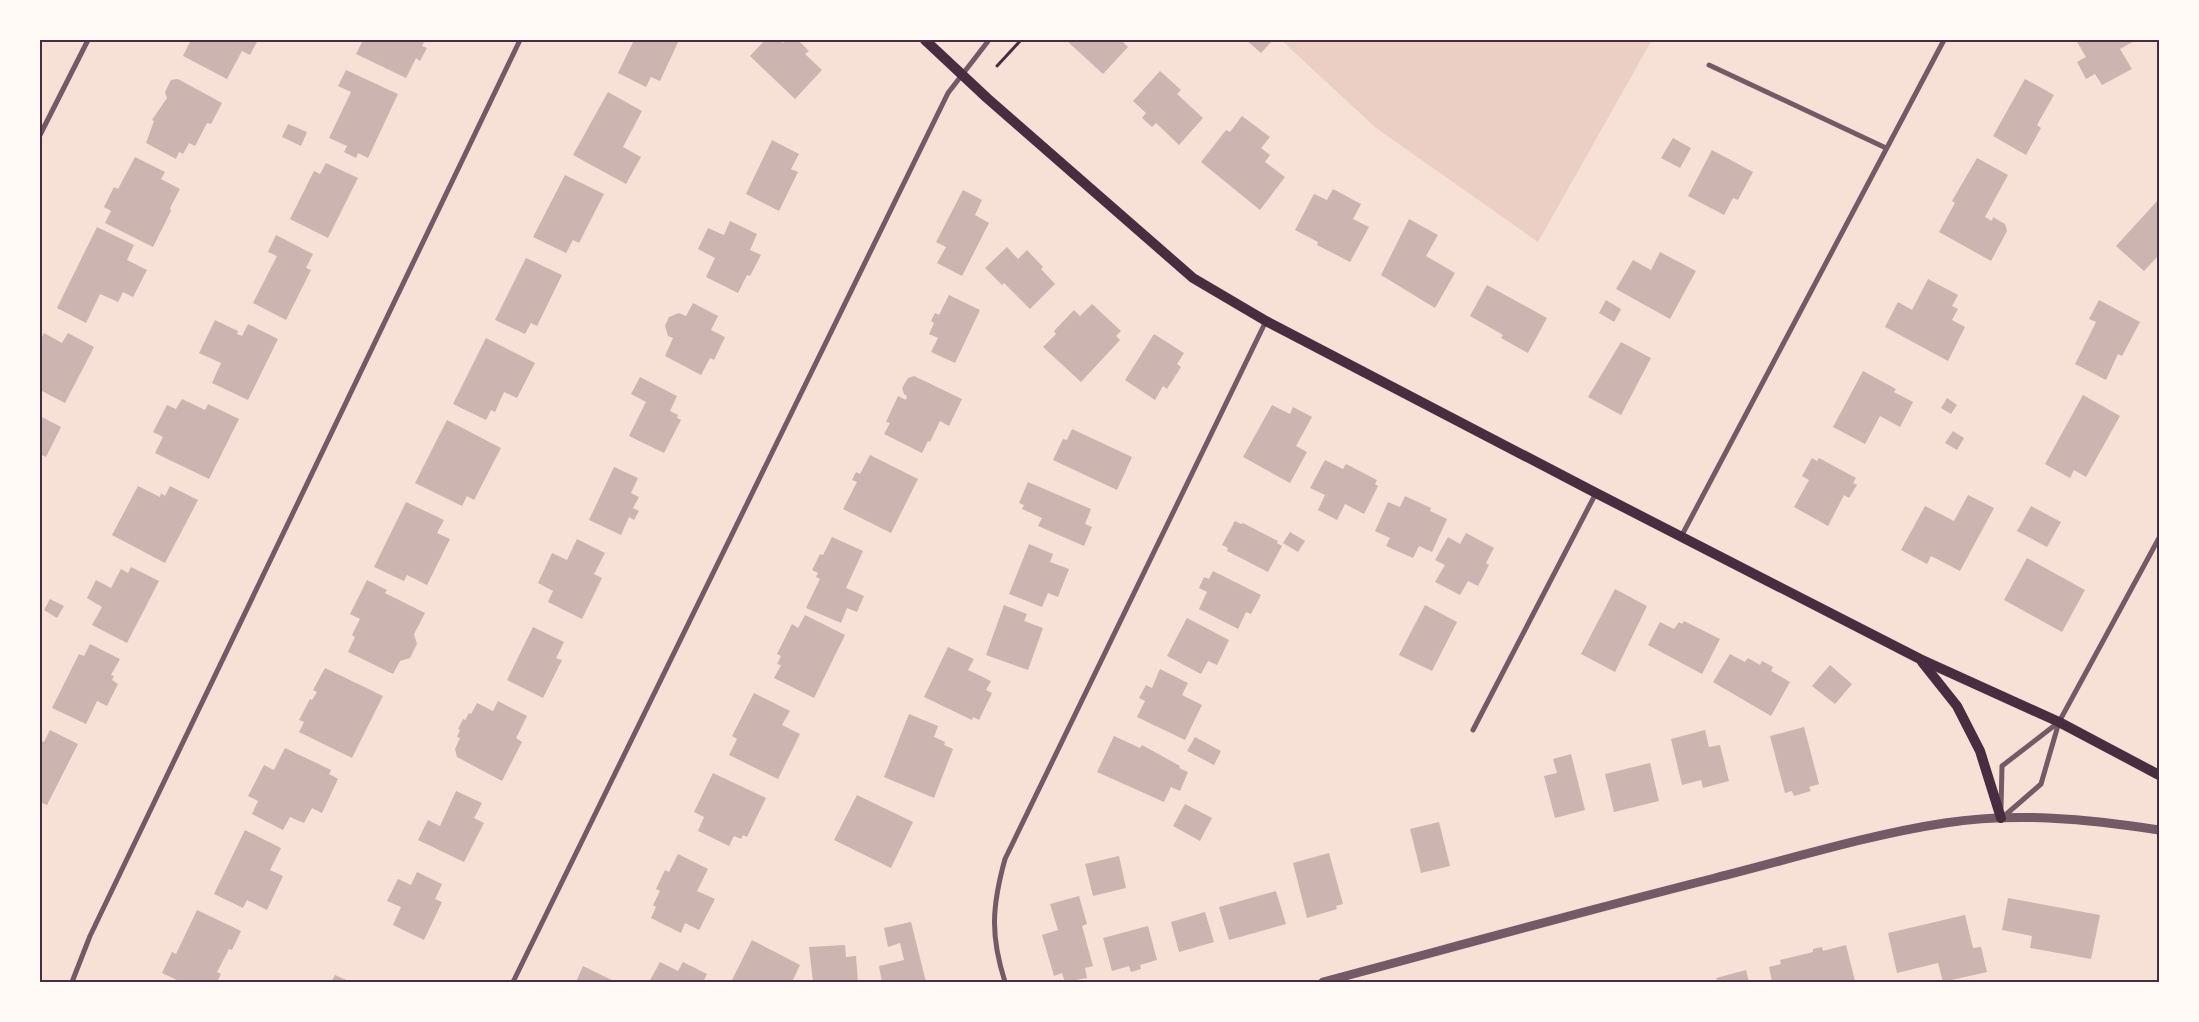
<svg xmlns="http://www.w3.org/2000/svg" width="2199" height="1022" viewBox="0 0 2199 1022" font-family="'Alegreya Sans',sans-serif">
	<rect width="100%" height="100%" fill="#f7e1d7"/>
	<polygon fill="#ebcfc5" points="1281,40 1652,40 1538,242 1376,128"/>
	<g fill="#ccb4b1">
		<polygon points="191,40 258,40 250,55 242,51 227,79 183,56"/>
		<polygon points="363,40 425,40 422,46 427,48 420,61 416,58 406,78 356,54"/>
		<polygon points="634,40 679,40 660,81 651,77 646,87 618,73"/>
		<polygon points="765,40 779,40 783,43 786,40 798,40 809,51 805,54 822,70 795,99 750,56"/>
		<polygon points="1066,40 1121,40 1128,47 1103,74"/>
		<polygon points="1246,40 1273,40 1261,53"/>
		<polygon points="2076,40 2136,40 2120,49 2132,69 2102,85 2095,74 2086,79 2077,62 2086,57"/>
		<polygon points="346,70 398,94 368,158 358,153 356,158 344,152 347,146 329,138 351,92 338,86"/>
		<polygon points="1160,71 1181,90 1177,94 1203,118 1179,145 1156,123 1152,127 1142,118 1146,113 1133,101"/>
		<polygon points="178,79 222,103 211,124 207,123 195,146 189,143 183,154 179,152 176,159 146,143 154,121 152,120 167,98 165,92 171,80"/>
		<polygon points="2025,79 2054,95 2037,125 2041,128 2026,155 1993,136"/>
		<polygon points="608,92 642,111 623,147 641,157 626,184 573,155"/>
		<polygon points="1242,116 1270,137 1261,148 1270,155 1265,162 1285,177 1260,210 1201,162 1226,130 1230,132"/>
		<polygon points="288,124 307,132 301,146 282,137"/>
		<polygon points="1673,138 1691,148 1680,168 1661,158"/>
		<polygon points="772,140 799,154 791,169 798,172 779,211 746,194"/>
		<polygon points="1712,150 1753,172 1738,200 1733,198 1724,215 1688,196"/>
		<polygon points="135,157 165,172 161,179 180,189 170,208 171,211 153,247 105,223 111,211 104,207 114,187 118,189"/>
		<polygon points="1977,158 2008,175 1985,217 1992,221 1993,217 2005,224 2007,231 1991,261 1939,232 1955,203 1952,201"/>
		<polygon points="326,163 358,178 328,238 290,219 314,171 320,174"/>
		<polygon points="565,175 604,194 579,243 573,240 566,253 533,237"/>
		<polygon points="1333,189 1361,204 1353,219 1369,227 1350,262 1317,245 1318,242 1295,230 1314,194 1327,200"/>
		<polygon points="963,190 982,200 975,215 989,223 962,276 937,263 946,247 936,242"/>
		<polygon points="2159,199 2159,255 2144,271 2116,246"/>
		<polygon points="1409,219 1438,235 1426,256 1455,273 1435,308 1381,275"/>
		<polygon points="730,221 757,234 750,250 761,255 750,276 747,275 738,293 706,277 715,258 698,249 708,228 724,235"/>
		<polygon points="97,227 134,245 127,260 147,270 133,297 123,292 118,302 100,294 86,323 57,308"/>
		<polygon points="276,235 313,254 306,268 311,270 286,320 253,303 277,256 268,252"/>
		<polygon points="1007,247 1018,259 1027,250 1043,267 1041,269 1055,284 1030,309 1004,283 1002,285 985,268"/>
		<polygon points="1660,252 1696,271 1670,319 1616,289 1633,260 1651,270"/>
		<polygon points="526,258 562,275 537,326 531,323 525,334 495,320"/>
		<polygon points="1928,279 1958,295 1952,306 1958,309 1952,320 1965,327 1948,361 1885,327 1898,302 1912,310"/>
		<polygon points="1487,285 1547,318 1528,353 1501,338 1503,335 1470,316"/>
		<polygon points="949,295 980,310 955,363 931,352 938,338 929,334 934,323 931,321 935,313 939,315"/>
		<polygon points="1606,300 1621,309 1614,322 1599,313"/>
		<polygon points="2099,300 2140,322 2122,356 2118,354 2106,380 2075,364 2096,322 2089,319"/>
		<polygon points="693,303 718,316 711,330 725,337 714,360 710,358 701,375 665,356 673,338 668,336 665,326 669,317 679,313 686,316"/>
		<polygon points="1092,304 1121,331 1116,336 1120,340 1081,382 1043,347 1056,334 1054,331 1074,310 1080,316"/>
		<polygon points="215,320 238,331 237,334 242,336 248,324 278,339 248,400 212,383 221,363 199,353"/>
		<polygon points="44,333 62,343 68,333 94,347 65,403 40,390 40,341"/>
		<polygon points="1154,334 1184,353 1177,364 1181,367 1167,389 1163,386 1155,400 1125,380"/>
		<polygon points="486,338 535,363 517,398 504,392 495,412 491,410 486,420 453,404"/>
		<polygon points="1621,342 1651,358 1621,415 1588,397"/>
		<polygon points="1863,371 1896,389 1894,392 1913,402 1900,427 1880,416 1865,444 1833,427"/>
		<polygon points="914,376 962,399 949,426 940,421 930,442 928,441 922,453 884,434 890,423 886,422 898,396 906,400 907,396 904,394 902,388 908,378"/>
		<polygon points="640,377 677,396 670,411 678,415 677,418 681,420 664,453 629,436 646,402 631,394"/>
		<polygon points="2083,395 2120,416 2086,477 2074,470 2070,478 2045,464"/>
		<polygon points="1947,398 1957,405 1951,414 1941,408"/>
		<polygon points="182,399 205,410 208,404 239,419 209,479 155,453 163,437 153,432 167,405 176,409"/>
		<polygon points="1272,405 1290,414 1293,407 1312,417 1296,446 1307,452 1290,483 1243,457"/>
		<polygon points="40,416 61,427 46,457 40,454"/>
		<polygon points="447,420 501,448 474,500 467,496 462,506 415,483"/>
		<polygon points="1072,429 1132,457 1117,490 1053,460 1063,439 1067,440"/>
		<polygon points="1953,431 1964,438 1957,450 1945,443"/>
		<polygon points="870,455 918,479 891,533 843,509 857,482 852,480 856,472 860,474"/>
		<polygon points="1812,458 1817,461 1819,458 1856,478 1853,483 1857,485 1849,498 1844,495 1828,526 1794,507 1809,480 1802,476"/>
		<polygon points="1325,460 1343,469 1346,464 1377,480 1375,484 1378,486 1364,514 1345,504 1337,520 1318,510 1325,495 1310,488"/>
		<polygon points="614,467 638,478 631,493 639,497 633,508 639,511 634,520 629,517 621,535 589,520"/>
		<polygon points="1028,482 1091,509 1085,524 1092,527 1084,546 1038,526 1042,518 1022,509 1024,505 1019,503"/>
		<polygon points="138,486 160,497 161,493 165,496 170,486 198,500 165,563 112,535"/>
		<polygon points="1968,495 1994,508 1960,571 1931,556 1927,564 1901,550 1925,506 1954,521"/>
		<polygon points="1405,496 1431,508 1430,511 1447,519 1432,552 1419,546 1413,558 1386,546 1390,538 1375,531 1388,502 1400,507"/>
		<polygon points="406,502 444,520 437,533 450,539 427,585 407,575 404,581 374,567"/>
		<polygon points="2031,506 2061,522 2047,547 2017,531"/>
		<polygon points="1235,521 1241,524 1243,523 1278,541 1277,543 1282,546 1268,572 1227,551 1228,548 1222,545"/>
		<polygon points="1290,532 1305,541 1298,552 1283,543"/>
		<polygon points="1466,533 1494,548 1486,563 1489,565 1478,586 1468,581 1460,595 1435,582 1445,565 1435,560 1448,537 1460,544"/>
		<polygon points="832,537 863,551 846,588 864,596 857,612 847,608 841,623 806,608 820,579 816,577 818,573 812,570 820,554 823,555"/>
		<polygon points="577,539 605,553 594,574 602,578 582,619 548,602 553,591 538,583 552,553 567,560"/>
		<polygon points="1029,544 1053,554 1050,562 1069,569 1058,597 1048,593 1042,607 1009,594"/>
		<polygon points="2027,558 2085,590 2062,632 2004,600"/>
		<polygon points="131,567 159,581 127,643 92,625 102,607 87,598 96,580 111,588 121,569 128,573"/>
		<polygon points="1213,571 1261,595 1251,614 1246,612 1238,629 1199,609 1207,592 1199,588 1204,577 1209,579"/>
		<polygon points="367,580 387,590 385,593 425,613 414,634 417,644 410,658 400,661 393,674 348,652 355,637 352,635 360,619 350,614"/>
		<polygon points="1615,589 1647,606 1615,672 1581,654"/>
		<polygon points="50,599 64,606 57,618 44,610"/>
		<polygon points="1004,605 1027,614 1024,621 1043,628 1028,670 986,655"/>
		<polygon points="1425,605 1457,622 1432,671 1399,655"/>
		<polygon points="805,615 845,635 814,698 774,678 781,665 777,664 781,656 777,654 792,624 798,628"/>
		<polygon points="1187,618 1229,640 1217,665 1208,661 1201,674 1167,656"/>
		<polygon points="1684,621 1720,639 1702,674 1648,645 1660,622 1674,629 1679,622 1682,624"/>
		<polygon points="533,627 564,642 556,658 562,660 543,698 507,680"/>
		<polygon points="90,644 120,659 111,675 114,676 112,680 118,684 107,706 97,701 86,724 52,708 79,654 84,656"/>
		<polygon points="948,647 974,659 968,670 991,681 986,690 992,693 979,720 973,717 972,720 924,697"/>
		<polygon points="1730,654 1745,662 1748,658 1760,665 1762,661 1773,667 1771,671 1790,682 1771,716 1713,682"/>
		<polygon points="1830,665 1852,684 1835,704 1812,686"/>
		<polygon points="325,668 383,696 352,758 299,732 304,722 299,720 310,699 312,700 317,692 313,690"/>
		<polygon points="1160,669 1188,683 1182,695 1202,705 1185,740 1137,717 1145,701 1139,698 1146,685 1152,688"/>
		<polygon points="754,693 790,711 782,725 800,734 778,779 729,755 737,739 732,736"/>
		<polygon points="498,701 527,716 516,738 522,742 502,781 457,757 455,749 460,738 457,737 460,730 458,729 463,719 465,720 469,713 471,714 477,703 493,711"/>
		<polygon points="909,714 938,726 934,737 945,742 944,745 953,749 934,798 884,777"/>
		<polygon points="1804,727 1819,784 1809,787 1811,791 1794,796 1792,791 1785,793 1770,736"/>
		<polygon points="50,730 78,744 47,805 40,802 40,740 44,742"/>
		<polygon points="1705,730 1709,747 1720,745 1729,781 1703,788 1701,780 1682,785 1671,739"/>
		<polygon points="1114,736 1140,748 1142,745 1180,766 1179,768 1188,772 1180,791 1171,787 1164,802 1097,772"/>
		<polygon points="1195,737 1221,751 1214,765 1187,751"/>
		<polygon points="285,748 331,770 329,774 338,779 322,813 312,808 304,823 290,817 283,830 252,814 258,801 248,796 264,765 274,770"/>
		<polygon points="1571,754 1585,810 1555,818 1544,776 1557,773 1553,759"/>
		<polygon points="1650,763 1659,801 1614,812 1605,774"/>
		<polygon points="713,773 766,798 747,837 743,835 741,839 734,836 729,846 698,831 704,817 694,812"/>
		<polygon points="456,791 482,803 474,818 484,823 464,862 418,840 428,820 440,826"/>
		<polygon points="857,795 913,822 891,868 834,840"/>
		<polygon points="1185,804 1212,818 1200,841 1173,826"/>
		<polygon points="1439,822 1450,866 1421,873 1410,829"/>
		<polygon points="245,830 281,848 270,870 283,876 267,910 247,900 243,908 214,894"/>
		<polygon points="1329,853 1343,904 1336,906 1337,909 1307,918 1293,863"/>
		<polygon points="678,854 708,869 697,891 715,899 699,930 685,923 681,933 651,918 656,907 653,905 660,891 656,889 665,870 669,872"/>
		<polygon points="1119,856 1126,888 1093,896 1085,864"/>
		<polygon points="417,872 442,884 435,899 442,902 424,940 393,925 401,907 387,901 398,879 411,885"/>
		<polygon points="1276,891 1286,924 1229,940 1219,907"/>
		<polygon points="1079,896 1087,924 1082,926 1093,966 1085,968 1087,978 1065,982 1062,973 1054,976 1042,935 1058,930 1050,904"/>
		<polygon points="2008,898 2100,915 2091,959 2030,948 2032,936 2002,930"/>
		<polygon points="197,910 241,931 232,950 229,949 217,972 221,974 217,982 181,982 162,973 172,952 176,954"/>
		<polygon points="1205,912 1214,942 1179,952 1171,922"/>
		<polygon points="1965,915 1973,948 1981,947 1987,972 1943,982 1938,963 1897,973 1888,933"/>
		<polygon points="911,922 926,982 882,982 879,966 904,960 900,943 888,947 884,928"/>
		<polygon points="1148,926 1157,960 1140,965 1141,969 1131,972 1129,966 1112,971 1103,938"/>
		<polygon points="752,940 800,965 792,982 731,982"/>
		<polygon points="845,945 846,957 856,956 858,982 813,982 809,947"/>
		<polygon points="1846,945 1855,981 1772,982 1769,967 1781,964 1780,960 1813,952 1813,949 1822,947 1823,951"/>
		<polygon points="660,962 678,971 683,962 707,974 703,982 649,982"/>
		<polygon points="583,966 616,982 576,982"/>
		<polygon points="1746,970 1749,982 1709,982 1717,980 1716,978"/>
		<polygon points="335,975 351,982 331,982"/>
	</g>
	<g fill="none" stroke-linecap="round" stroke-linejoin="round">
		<polyline stroke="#4a2c40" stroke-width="3" points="997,66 1021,40"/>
		<g stroke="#755966" stroke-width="5">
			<polyline points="1709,65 1886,148"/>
			<polyline points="40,135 88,40"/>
			<polyline points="1682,535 1944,40"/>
			<polyline points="1473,730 1596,493"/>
			<polyline points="2001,808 2002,766 2059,722"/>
			<polyline points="2003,817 2041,784 2059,722 2159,538"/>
			<polyline points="72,982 90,936 520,40"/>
			<polyline points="513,982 948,93 989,40"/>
			<path d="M1005,982C990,935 992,906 1005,859L1266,321"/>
		</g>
		<path stroke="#755966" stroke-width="9" d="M1323,982C1454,947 1584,911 1715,878C1791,859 1867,835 1945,823C2015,812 2089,819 2159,830"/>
		<g stroke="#4a2c40" stroke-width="10">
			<polyline points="925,40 987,98 1193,278 1266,321 1596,493 1920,659 2059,722 2159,775"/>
			<polyline points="1922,662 1957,706 1980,751 2001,818"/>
		</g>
	</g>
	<rect width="2199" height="1022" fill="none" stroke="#fffaf5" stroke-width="82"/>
	<rect x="41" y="41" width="2117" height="940" fill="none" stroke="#4a2c40" stroke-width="2"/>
</svg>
